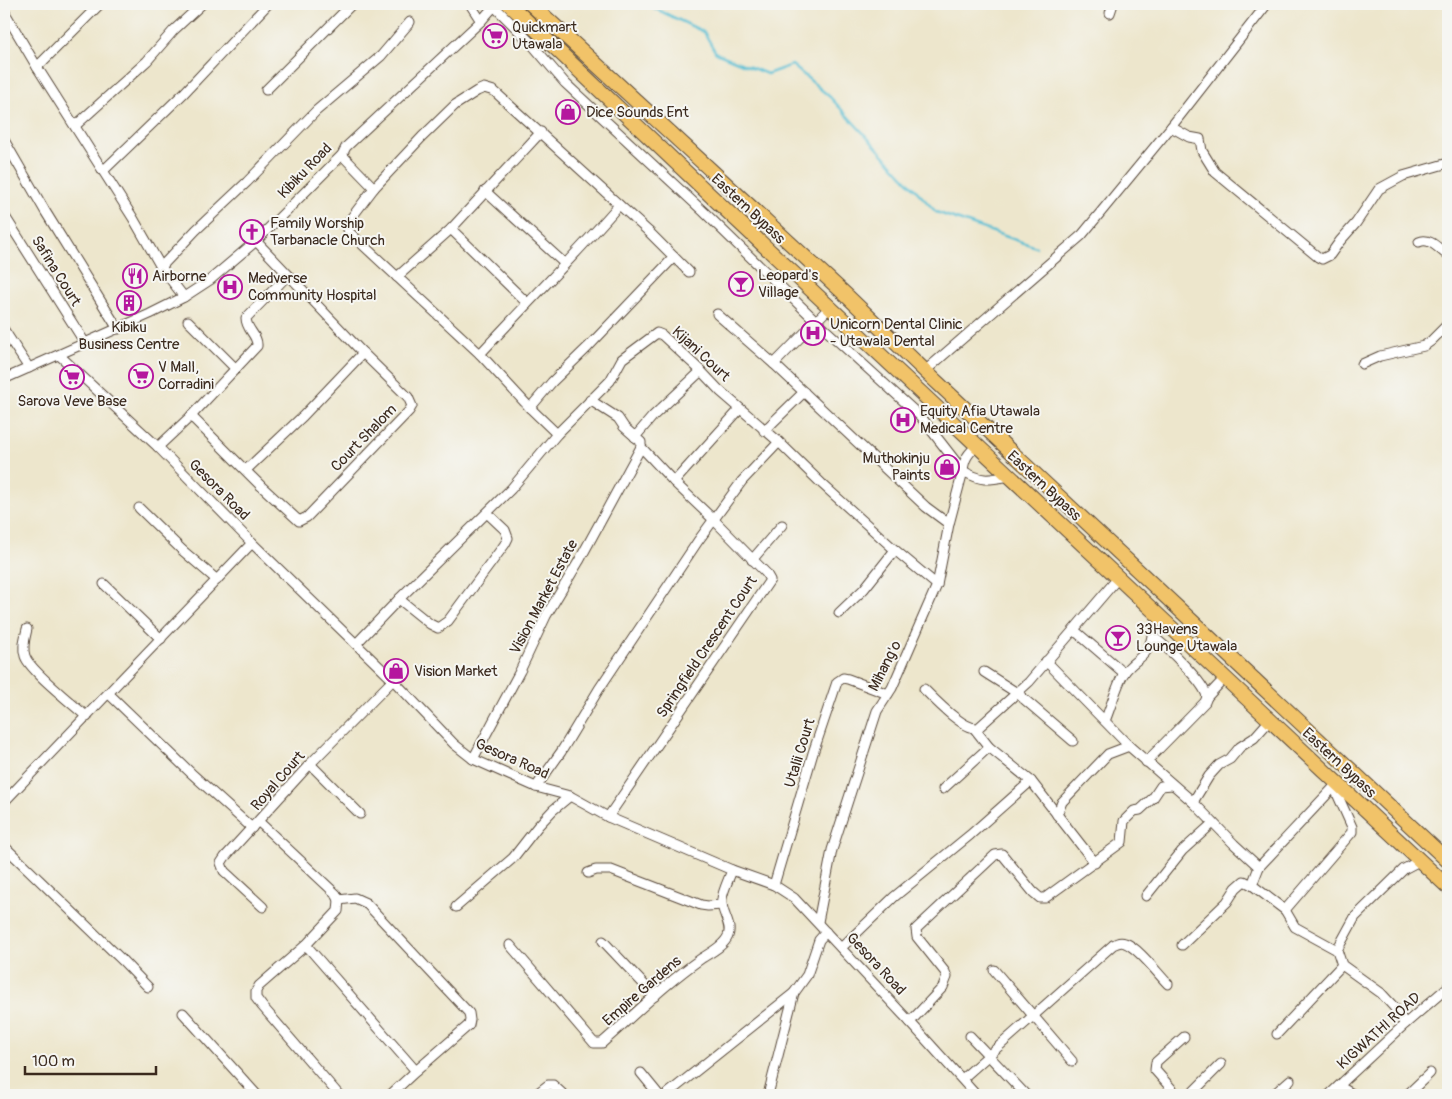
<svg xmlns="http://www.w3.org/2000/svg" width="1452" height="1099" viewBox="0 0 1452 1099" font-family="Pangolin,sans-serif">
	<rect width="100%" height="100%" fill="#f6f6f2"/>
	<filter id="ink" filterUnits="userSpaceOnUse"><feTurbulence type="fractalNoise" baseFrequency=".02" numOctaves="2"/><feDisplacementMap in="SourceGraphic" scale="10" xChannelSelector="R" yChannelSelector="G"/><feConvolveMatrix kernelMatrix="1 2 1 2 8 2 1 2 1" color-interpolation-filters="sRGB"/></filter>
	<filter id="wash" filterUnits="userSpaceOnUse"><feTurbulence type="fractalNoise" baseFrequency=".0096" numOctaves="4" result="noise"/><feDisplacementMap in="SourceGraphic" scale="20" xChannelSelector="R" yChannelSelector="G"/><feGaussianBlur stdDeviation="1.12" result="paint"/><feColorMatrix in="noise" values="0 0 0 0 0 0 0 0 0 0 0 0 0 0 0 0 0 1.4 0 .05"/><feComposite in="paint" operator="in"/></filter>
	<g filter="url(#wash)">
		<rect width="100%" height="100%" fill="#ede6cc"/>
		<g fill="none" stroke-linecap="round" stroke-linejoin="round">
			<polyline stroke="#56bed3" stroke-width="2.5" points="650,4 654,8 704,32 716,53 767,74 792,65 830,97 936,212 1036,247"/>
		</g>
	</g>
	<g filter="url(#ink)">
		<g fill="none" stroke-linecap="round" stroke-linejoin="round">
			<defs>
				<g id="minor">
					<polyline points="470,4 481,21"/>
					<polyline points="494,6 529,41 565,83 704,212 817,322 921,417 963,471"/>
					<polyline points="4,11 37,67 133,218 161,267 184,297"/>
					<polyline points="1110,13 1113,4"/>
					<polyline points="37,67 100,4"/>
					<polyline points="266,90 352,4"/>
					<polyline points="75,126 147,61 174,30 202,4"/>
					<polyline points="1171,127 1189,137 1200,139 1202,151 1215,172 1318,257 1322,259 1330,255 1340,241 1356,223 1379,189 1403,176 1448,163"/>
					<polyline points="4,140 45,211 118,329"/>
					<polyline points="342,155 374,188"/>
					<polyline points="103,171 184,93 268,4"/>
					<polyline points="485,191 565,264"/>
					<polyline points="4,215 85,343"/>
					<polyline points="451,229 527,303"/>
					<path d="M1419,242C1429,237 1438,248 1446,254H1448"/>
					<polyline points="161,267 196,230 247,182 316,111 381,56 410,22"/>
					<polyline points="397,277 451,229 541,132"/>
					<polyline points="717,314 774,364 926,507 949,524"/>
					<polyline points="188,321 236,369"/>
					<polyline points="4,330 29,368"/>
					<path d="M480,354C526,304 575,256 619,205"/>
					<polyline points="59,355 158,447 252,543 393,680 454,744 473,759 536,787 570,796 608,817 732,870 774,885 794,898 910,1022 976,1095"/>
					<polyline points="774,364 830,307"/>
					<polyline points="1362,364 1380,356 1424,346 1431,341 1448,324"/>
					<polyline points="925,371 1082,235 1171,127 1267,4"/>
					<polyline points="4,379 150,314 184,297 210,280 256,241 342,155 346,147 481,21 496,4"/>
					<polyline points="590,400 618,418 624,427 641,442 641,447 674,482 715,521 766,573 770,580 608,817"/>
					<polyline points="530,408 552,382 588,347 674,257"/>
					<polyline points="191,416 261,486 299,521 307,517 409,411 412,406 408,397 363,353 256,241"/>
					<polyline points="764,431 804,392"/>
					<polyline points="557,434 530,408 480,354 350,233 348,230 349,221 374,188 422,137 455,105 477,91 484,88 494,91 648,231 689,272"/>
					<polyline points="635,437 653,416 701,371"/>
					<path d="M158,447L191,416L257,346C258,335 246,330 246,318L288,275"/>
					<polyline points="246,470 303,416 363,353"/>
					<path d="M963,471C964,459 968,453 978,445"/>
					<polyline points="674,482 740,409"/>
					<polyline points="139,508 182,550 217,580"/>
					<polyline points="752,560 782,525"/>
					<polyline points="104,584 161,639"/>
					<polyline points="399,599 430,624 438,628 448,621 505,544 508,538 505,530 487,513"/>
					<polyline points="839,613 864,589 895,550"/>
					<path d="M27,629C25,638 22,647 25,656C29,670 74,705 87,717"/>
					<polyline points="1074,630 1124,673"/>
					<polyline points="356,644 399,599 511,489 557,434 610,381 622,359 657,333 662,335 701,371 720,391 779,442 821,483 895,550 937,585"/>
					<polyline points="1046,661 1129,746 1193,802 1234,844 1259,867"/>
					<polyline points="984,672 1017,693 1073,741"/>
					<path d="M924,689C934,699 963,730 978,728L1029,682L1118,578"/>
					<polyline points="109,694 191,773 252,828"/>
					<polyline points="1207,697 1225,678"/>
					<path d="M1105,721C1110,709 1118,682 1124,673C1135,657 1148,659 1152,636C1165,645 1205,683 1207,697L1205,702L1146,762"/>
					<polyline points="974,728 989,747 1031,781 1095,863"/>
					<polyline points="473,759 520,671 546,616 579,561 641,447"/>
					<polyline points="310,764 360,814"/>
					<polyline points="536,787 561,752 599,689 698,541 742,481 779,442"/>
					<polyline points="943,789 989,747"/>
					<polyline points="4,802 252,543"/>
					<polyline points="1193,802 1209,776 1219,765 1230,759 1240,747 1254,738 1270,720"/>
					<polyline points="1057,815 1062,802 1108,754 1129,746"/>
					<polyline points="256,823 225,857 221,863 224,871 263,907"/>
					<polyline points="4,846 123,961 148,987"/>
					<polyline points="588,873 596,870 611,870 701,905 708,906 722,905"/>
					<polyline points="774,885 813,753 837,682 843,678 848,679 888,694"/>
					<polyline points="1252,885 1285,910 1295,927 1337,950 1342,965 1381,993 1394,1007 1405,1024"/>
					<polyline points="1146,896 1182,851 1213,823"/>
					<polyline points="339,900 355,898 366,903 469,1013 470,1020 469,1025 416,1071"/>
					<polyline points="456,907 513,858 538,826 553,810 570,796"/>
					<polyline points="1285,910 1352,832 1352,827 1334,787"/>
					<path d="M818,922L832,850L877,711L892,688L937,585L949,524L963,471C983,482 988,480 1010,476"/>
					<polyline points="603,941 655,996"/>
					<polyline points="306,945 416,1071 390,1095"/>
					<path d="M510,945L594,1043H602C635,1014 666,983 702,958C710,953 724,946 728,936C733,924 720,912 722,899C723,890 729,879 732,870"/>
					<polyline points="1182,945 1227,902 1236,888 1244,881 1252,885 1259,867 1334,787 1343,789"/>
					<polyline points="841,948 894,897 970,835 1031,781"/>
					<polyline points="1337,950 1355,917 1404,869 1421,860"/>
					<polyline points="994,970 1072,1061"/>
					<polyline points="183,1013 257,1095"/>
					<polyline points="910,1022 943,987 947,977 945,972 917,937 916,929 995,855 1002,854 1033,892 1040,898 1045,898 1122,842 1124,821 1134,811 1140,810 1153,798 1161,786 1172,785"/>
					<polyline points="1277,1034 1342,965"/>
					<polyline points="970,1036 1026,1095"/>
					<polyline points="641,1073 659,1095"/>
					<path d="M962,1079L1113,945C1117,943 1120,941 1125,943C1139,948 1157,973 1168,984"/>
					<polyline points="1339,1086 1354,1095"/>
					<polyline points="339,1095 262,1006 256,998 256,991 259,986 306,945 338,911 339,900 336,894 258,821 310,764 393,680"/>
					<polyline points="535,1095 548,1085 553,1085 564,1095"/>
					<polyline points="666,1095 794,993 807,975 819,940 826,932"/>
					<polyline points="768,1095 794,993"/>
					<polyline points="1177,1095 1155,1070 1156,1062 1184,1037"/>
					<polyline points="1190,1095 1221,1064"/>
					<polyline points="1273,1095 1290,1080"/>
					<polyline points="1329,1095 1405,1024 1448,987"/>
					<polyline points="1407,1095 1430,1073"/>
				</g>
				<g id="primary">
					<polyline points="509,4 710,195 1448,887"/>
					<polyline points="531,4 845,294 925,371 1448,861"/>
				</g>
			</defs>
			<use href="#minor" stroke="#564638" stroke-width="11"/>
			<use href="#primary" stroke="#564638" stroke-width="16"/>
			<use href="#minor" stroke="#fff" stroke-width="9"/>
			<use href="#primary" stroke="#f1c369" stroke-width="14"/>
		</g>
	</g>
	<defs>
		<symbol id="supermarket-ring" viewBox="-11 -11 22 22"><circle r="9.5" fill="#f6f6f2" stroke="#b5179e" stroke-width="1.5"/><path d="M-6-5.5h2.5l.6 2H6L4.5 2H-2.5L-4.4-4H-6ZM-1.5 3.2a1.3 1.3 0 1 0 .1 0ZM3 3.2a1.3 1.3 0 1 0 .1 0Z" fill="#b5179e"/></symbol>
		<symbol id="shop-ring" viewBox="-11 -11 22 22"><circle r="9.5" fill="#f6f6f2" stroke="#b5179e" stroke-width="1.5"/><path d="M-5-2.5h2.3a2.7 3.5 0 0 1 5.4 0H5L5.5 6h-11ZM-1.5-2.5h3a1.5 2.3 0 0 0-3 0Z" fill="#b5179e"/></symbol>
		<symbol id="church-ring" viewBox="-11 -11 22 22"><circle r="9.5" fill="#f6f6f2" stroke="#b5179e" stroke-width="1.5"/><path d="M-1.2-6h2.4v3.5h3.3v2.4h-3.3V6h-2.4V-.1h-3.3v-2.4h3.3Z" fill="#b5179e"/></symbol>
		<symbol id="restaurant-ring" viewBox="-11 -11 22 22"><circle r="9.5" fill="#f6f6f2" stroke="#b5179e" stroke-width="1.5"/><path d="M-5-6h1v4h1v-4h1v4h1v-4h1v5L-1.5 .5V6h-2V.5L-5-1ZM5-6V6H3V1.5H1.5Q1.5-4 5-6Z" fill="#b5179e"/></symbol>
		<symbol id="bar-ring" viewBox="-11 -11 22 22"><circle r="9.5" fill="#f6f6f2" stroke="#b5179e" stroke-width="1.5"/><path d="M-6-5H6L.8 .8V4.5H3.5V6h-7V4.5H-.8V.8Z" fill="#b5179e"/></symbol>
		<symbol id="hospital-ring" viewBox="-11 -11 22 22"><circle r="9.5" fill="#f6f6f2" stroke="#b5179e" stroke-width="1.5"/><path d="M-5-5h3v3.5h4V-5h3V5h-3V1.5h-4V5h-3Z" fill="#b5179e"/></symbol>
		<symbol id="building-ring" viewBox="-11 -11 22 22"><circle r="9.5" fill="#f6f6f2" stroke="#b5179e" stroke-width="1.5"/><path d="M-4-6H4V6H1V3H-1V6H-4ZM-2.5-4.3h1.7v1.8h-1.7ZM.8-4.3h1.7v1.8H.8ZM-2.5-1h1.7V.8h-1.7ZM.8-1h1.7V.8H.8Z" fill="#b5179e"/></symbol>
	</defs>
	<g fill-rule="evenodd">
		<use href="#supermarket-ring" x="481" y="22" width="28" height="28"/>
		<use href="#shop-ring" x="554" y="98" width="28" height="28"/>
		<use href="#church-ring" x="238" y="218" width="28" height="28"/>
		<use href="#restaurant-ring" x="121" y="262" width="28" height="28"/>
		<use href="#bar-ring" x="727" y="270" width="28" height="28"/>
		<use href="#hospital-ring" x="216" y="273" width="28" height="28"/>
		<use href="#building-ring" x="115" y="289" width="28" height="28"/>
		<use href="#hospital-ring" x="799" y="319" width="28" height="28"/>
		<use href="#supermarket-ring" x="127" y="362" width="28" height="28"/>
		<use href="#supermarket-ring" x="58" y="363" width="28" height="28"/>
		<use href="#hospital-ring" x="889" y="406" width="28" height="28"/>
		<use href="#shop-ring" x="933" y="453" width="28" height="28"/>
		<use href="#bar-ring" x="1104" y="624" width="28" height="28"/>
		<use href="#shop-ring" x="382" y="657" width="28" height="28"/>
	</g>
	<g text-anchor="middle" dominant-baseline="central" stroke-width="4" stroke-linejoin="round" paint-order="stroke">
		<g font-size="15" fill="#3b2a1e" stroke="#f6f6f2" text-anchor="start">
			<text x="512" y="27">Quickmart<tspan x="512" dy="17">Utawala</tspan></text>
			<text x="586" y="112">Dice Sounds Ent</text>
			<text x="270" y="223">Family Worship<tspan x="270" dy="17">Tarbanacle Church</tspan></text>
			<text x="758" y="275">Leopard's<tspan x="758" dy="17">Village</tspan></text>
			<text x="152" y="276">Airborne</text>
			<text x="248" y="278">Medverse<tspan x="248" dy="17">Community Hospital</tspan></text>
			<text x="830" y="324">Unicorn Dental Clinic<tspan x="830" dy="17">- Utawala Dental</tspan></text>
			<text x="129" y="327" text-anchor="middle">Kibiku<tspan x="129" dy="17">Business Centre</tspan></text>
			<text x="158" y="367">V Mall,<tspan x="158" dy="17">Corradini</tspan></text>
			<text x="72" y="401" text-anchor="middle">Sarova Veve Base</text>
			<text x="920" y="411">Equity Afia Utawala<tspan x="920" dy="17">Medical Centre</tspan></text>
			<text x="930" y="458" text-anchor="end">Muthokinju<tspan x="930" dy="17">Paints</tspan></text>
			<text x="1136" y="629">33Havens<tspan x="1136" dy="17">Lounge Utawala</tspan></text>
			<text x="414" y="671">Vision Market</text>
		</g>
		<g font-size="15" fill="#3b2a1e" stroke="#f6f6f2">
			<text transform="translate(305 171) rotate(-46)">Kibiku Road</text>
			<text transform="translate(748 209) rotate(43)">Eastern Bypass</text>
			<text transform="translate(56 271) rotate(58)">Safina Court</text>
			<text transform="translate(701 354) rotate(43)">Kijani Court</text>
			<text transform="translate(364 438) rotate(-46)">Court Shalom</text>
			<text transform="translate(1044 486) rotate(43)">Eastern Bypass</text>
			<text transform="translate(219 490) rotate(45)">Gesora Road</text>
			<text transform="translate(544 597) rotate(-62)">Vision Market Estate</text>
			<text transform="translate(707 647) rotate(-56)">Springfield Crescent Court</text>
			<text transform="translate(885 666) rotate(-63)">Mihang'o</text>
			<text transform="translate(800 753) rotate(-73)">Utalii Court</text>
			<text transform="translate(512 759) rotate(24)">Gesora Road</text>
			<text transform="translate(1339 763) rotate(43)">Eastern Bypass</text>
			<text transform="translate(278 781) rotate(-49)">Royal Court</text>
			<text transform="translate(876 964) rotate(47)">Gesora Road</text>
			<text transform="translate(642 991) rotate(-41)">Empire Gardens</text>
			<text transform="translate(1379 1031) rotate(-42)">KIGWATHI ROAD</text>
		</g>
	</g>
	<rect width="1452" height="1099" fill="none" stroke="#f6f6f2" stroke-width="20"/>
	<path d="M25 1066v8h131v-8" fill="none" stroke="#3b2a1e" stroke-width="2.5"/>
	<text x="32" y="1066" font-size="15" fill="#3b2a1e" stroke="#f6f6f2" stroke-width="4" paint-order="stroke">100 m</text>
</svg>
